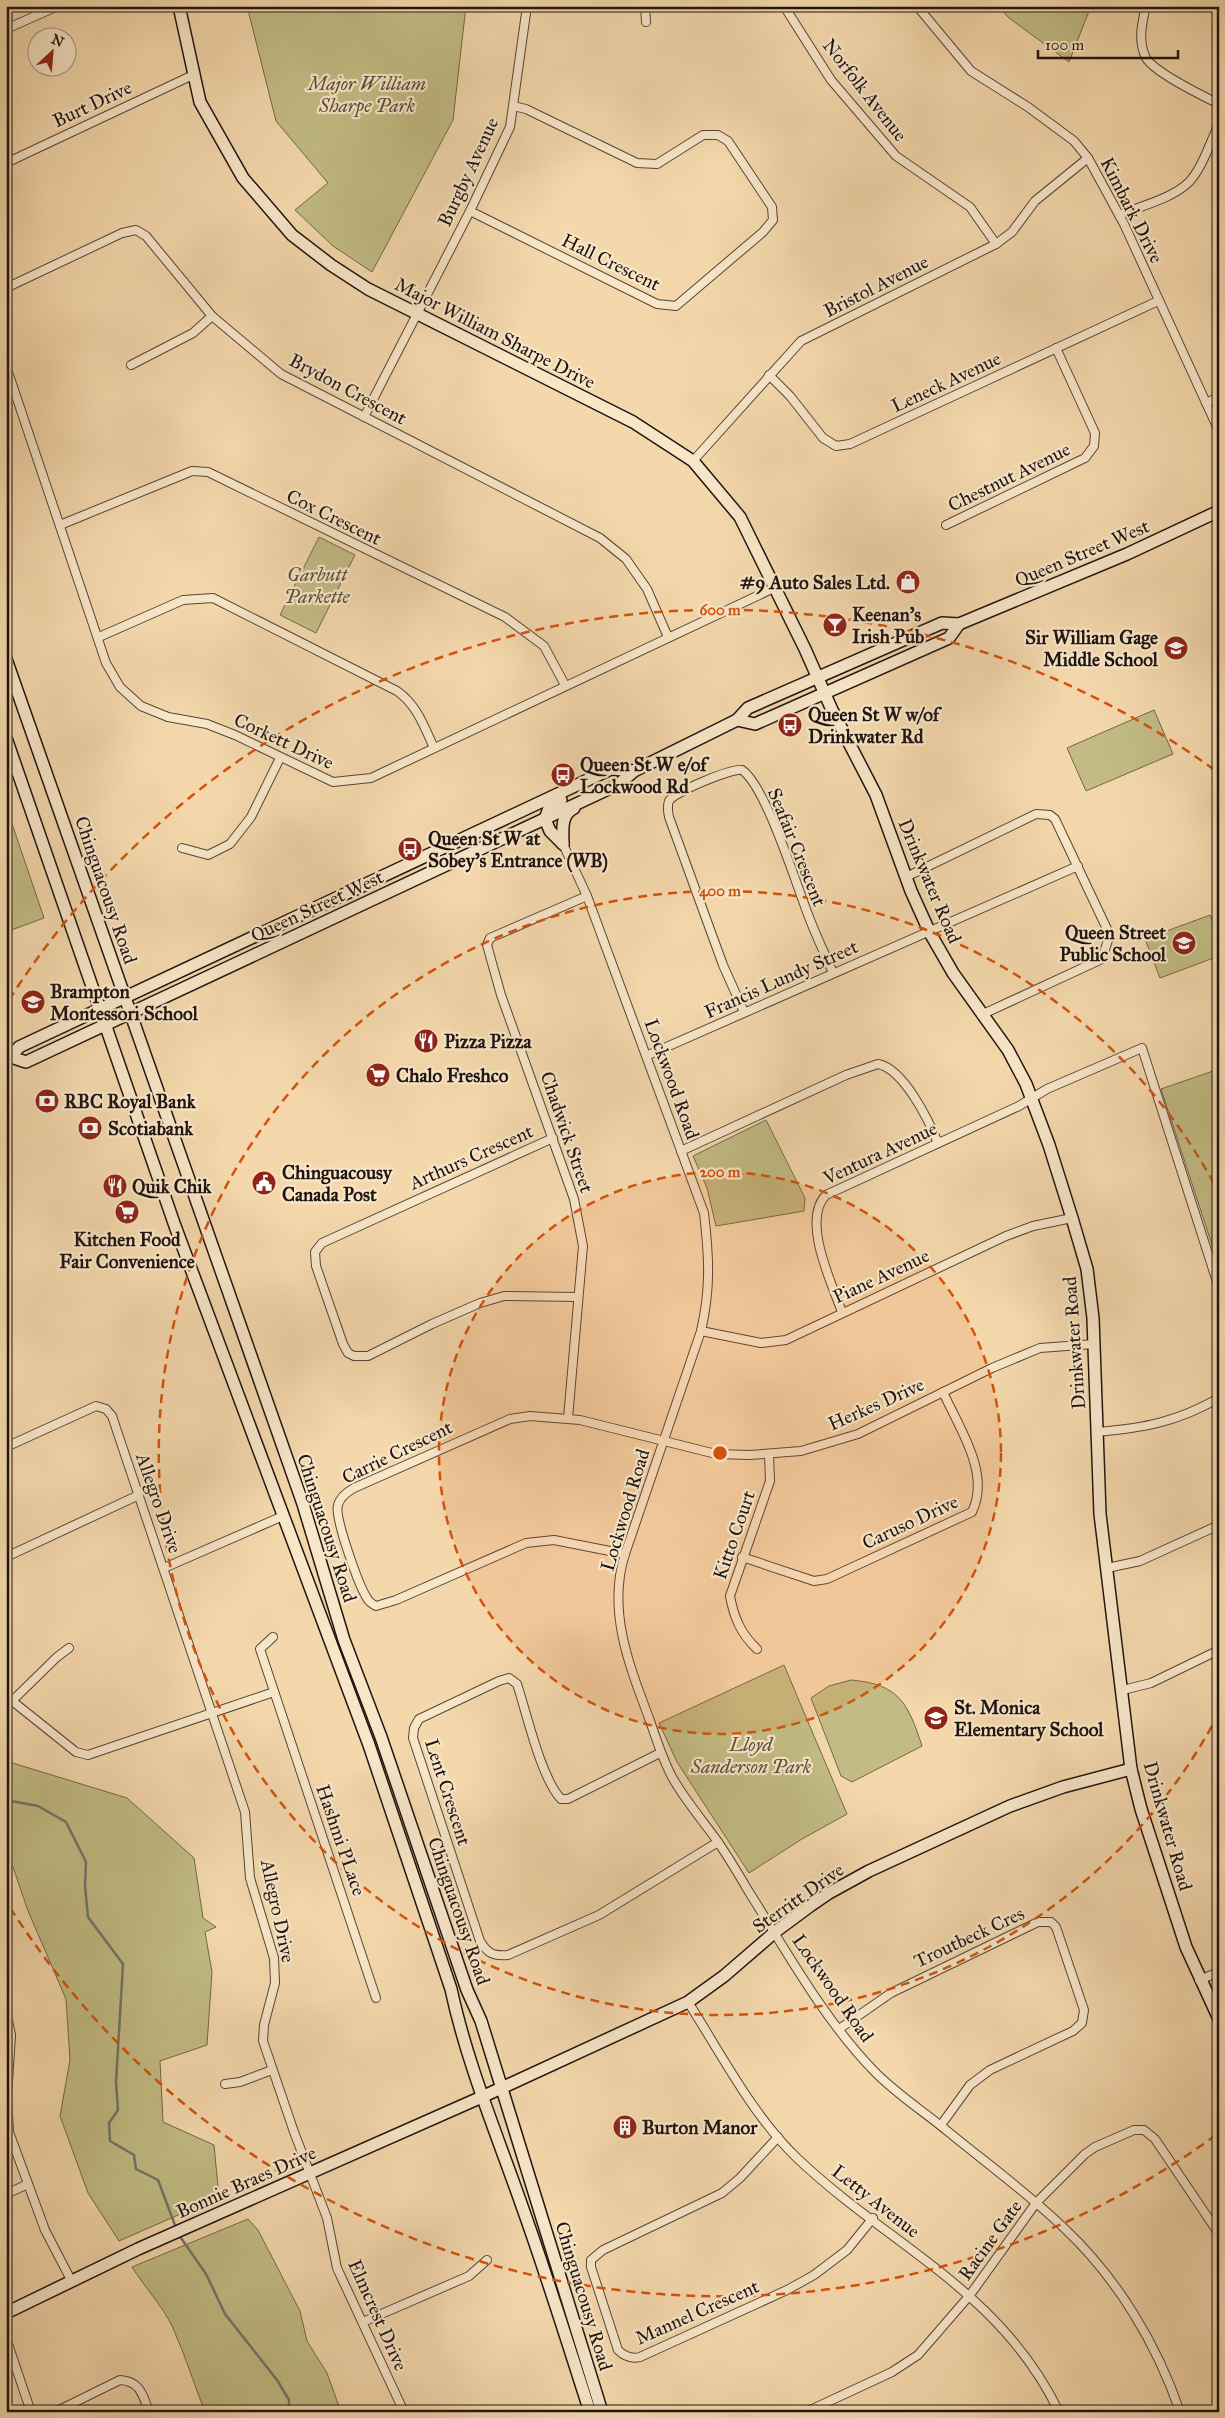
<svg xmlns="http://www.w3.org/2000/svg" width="1225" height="2418" viewBox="0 0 1225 2418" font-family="'IM FELL Great Primer',serif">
	<rect width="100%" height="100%" fill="#f4d8ac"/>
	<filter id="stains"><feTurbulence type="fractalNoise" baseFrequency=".004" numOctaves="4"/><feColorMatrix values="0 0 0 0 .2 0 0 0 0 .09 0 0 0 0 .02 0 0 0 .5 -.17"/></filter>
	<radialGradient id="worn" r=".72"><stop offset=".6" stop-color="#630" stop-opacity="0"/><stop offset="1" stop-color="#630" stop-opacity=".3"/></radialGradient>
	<g fill="#c2bc84" stroke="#70684a">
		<polygon points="247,6 466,6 453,120 372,272 333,246 295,210 328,183 276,121"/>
		<polygon points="998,6 1091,6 1069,62 1009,18"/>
		<polygon points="319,537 355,555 316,633 280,615"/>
		<polygon points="1154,710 1173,754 1086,791 1067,748"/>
		<polygon points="6,806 44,918 6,932"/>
		<polygon points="1210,915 1219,938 1219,956 1160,978 1145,939"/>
		<polygon points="1219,1069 1219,1266 1161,1089"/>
		<polygon points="766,1120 805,1198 804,1211 716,1226 707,1188 693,1156"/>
		<polygon points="784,1665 847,1814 802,1839 749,1873 677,1762 659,1723"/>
		<path d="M851,1680C899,1684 908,1703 922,1746L852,1782L841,1776L811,1698L829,1686Z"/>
		<polygon points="6,1761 127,1798 194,1858 203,1918 216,1927 205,1932 212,1972 207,2045 160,2061 163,2122 214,2145 219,2197 119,2241 88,2193 60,2116 70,2060 66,1999 28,1911 12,1864 6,1861"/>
		<path d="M248,2219L258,2230L300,2311L307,2341L327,2373L341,2412H205C194,2384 185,2355 173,2328C162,2305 145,2288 132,2267Z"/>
	</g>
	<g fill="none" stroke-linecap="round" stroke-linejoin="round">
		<g stroke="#6b7869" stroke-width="2.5">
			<polyline points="6,1800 38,1806 66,1822 86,1862 85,1886 88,1917 123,1964 116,2082 118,2110 109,2123 110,2141 134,2155 136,2169 158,2180 176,2228"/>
			<polyline points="179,2235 206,2274 225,2314 277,2380 289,2400 289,2412"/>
		</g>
		<defs>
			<g id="street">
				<polyline points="645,6 646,22"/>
				<polyline points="784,6 831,80 896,156 970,207 996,244"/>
				<polyline points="917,6 971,71 1028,107 1074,141 1088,158 1124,224 1219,431"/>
				<path d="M1146,6C1142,23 1138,39 1145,56C1151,71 1203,96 1219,104"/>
				<polyline points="6,17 10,27"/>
				<polyline points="6,29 58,6"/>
				<polyline points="6,163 193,75"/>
				<polyline points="470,211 657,304 676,306 763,232 773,220 772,207 728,141 718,135 703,135 657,164 637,163 526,109 513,106"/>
				<path d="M1119,215C1140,206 1172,199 1189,182C1203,167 1210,142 1219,124"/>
				<polyline points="6,288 122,233 136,230 146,236 212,316 281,374 600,538 626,559 647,589 668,637"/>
				<polyline points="131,365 193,333 212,316"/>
				<polyline points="6,366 106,663 120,687 141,706 168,717 207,724 235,735 333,782 371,778 774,588"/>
				<polyline points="769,375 790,396 823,438 836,446 850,444 1158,301"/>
				<polyline points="1206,403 1219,397"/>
				<polyline points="364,417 470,211 510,127 527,6"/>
				<polyline points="693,461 801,341 996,244 1012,232 1035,201 1088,158"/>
				<polyline points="60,525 192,471 208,472 505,617 544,646 565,685"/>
				<polyline points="946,525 1085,458 1094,446 1095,433 1056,348"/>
				<path d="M99,637L183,600L213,598L397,691C417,705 424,726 434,748"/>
				<path d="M563,844L587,896L704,1213C709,1256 711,1288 701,1331L625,1554C607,1610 629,1665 649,1718C656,1738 662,1758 672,1777C685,1800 703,1821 718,1842C729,1858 739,1875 749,1892C787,1952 823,2018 873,2070C897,2095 925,2112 951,2134C989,2165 1030,2195 1065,2229C1117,2278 1157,2344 1180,2412"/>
				<polyline points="182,848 208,855 230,844 251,817 280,758"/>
				<polyline points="906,877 1036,814 1050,815 1055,819 1107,929 1108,940 1102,959 981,1015"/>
				<path d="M744,1012L723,965L669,817C668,812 667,806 669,801C674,792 732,768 742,770C766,786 797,887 809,917C816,936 825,954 833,973"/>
				<polyline points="646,1056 1078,866"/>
				<polyline points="553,1138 322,1243 315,1252 316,1266 343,1344 348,1353 354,1356 368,1356 432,1324 480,1303 504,1296 578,1297"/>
				<path d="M681,1151L846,1075L878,1064C904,1069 929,1121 938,1143"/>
				<path d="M842,1312C832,1284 801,1220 826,1195L1019,1106L1047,1089L1142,1048L1219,1288"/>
				<polyline points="701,1331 761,1343 786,1340 1006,1236 1033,1226 1072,1218"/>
				<polyline points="568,1418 583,1246 574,1199 501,995 487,945 490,938 587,896"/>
				<path d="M1097,1432C1144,1428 1177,1422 1219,1398"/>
				<polyline points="6,1447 96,1406 106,1409 112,1416 245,1812 250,1878 274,1958 275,1983 264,2025 263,2041 294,2132 327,2218 337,2268 404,2412"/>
				<path d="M625,1554L554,1540L526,1543L396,1600L376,1606C372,1604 369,1602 367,1598C359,1586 334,1517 338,1505C340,1497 347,1492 354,1488L510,1419L530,1416L580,1420L716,1454L750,1455L801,1451L858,1434L992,1368L1040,1348L1094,1344"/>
				<polyline points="6,1557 139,1495"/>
				<path d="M742,1557L814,1581L827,1579L972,1512C991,1473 959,1428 943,1392"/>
				<polyline points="164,1568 283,1516"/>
				<polyline points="1107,1568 1140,1561 1219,1525"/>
				<polyline points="273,1637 260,1649 376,1998"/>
				<path d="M757,1649C741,1634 734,1618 730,1596L770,1481L769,1454"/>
				<polyline points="1123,1690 1151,1683 1219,1650"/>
				<polyline points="6,1696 76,1752 88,1755 274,1692"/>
				<polyline points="12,1701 57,1657 69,1648"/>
				<path d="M660,1753L568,1799H561C541,1778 527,1714 517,1684L509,1678L499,1681L419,1719L414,1728L413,1738L480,1941C488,1954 493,1956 508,1955L599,1915L718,1842"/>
				<polyline points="1199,1980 1219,1972"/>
				<path d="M688,2002C722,2055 752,2115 798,2159C890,2246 1001,2291 1059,2412"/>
				<polyline points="6,2011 11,2035 7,2097 9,2132 45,2230 72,2282"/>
				<polyline points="839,2029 891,1993 1038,1922 1051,1922 1056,1927 1084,2010 1082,2023 1073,2031 990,2070 970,2085 941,2125"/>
				<polyline points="225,2084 240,2082 272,2070"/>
				<path d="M778,2137L740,2178L722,2193L603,2250L591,2260V2267L618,2350C624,2356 632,2359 640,2357L787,2290L814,2275L847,2250L873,2218"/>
				<polyline points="6,2194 28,2184"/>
				<polyline points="363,2322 469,2276 487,2260"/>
				<polyline points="6,2338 31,2412"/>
				<path d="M55,2412L120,2380C140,2381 143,2395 149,2412"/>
				<polyline points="806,2412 892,2372 918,2355 970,2295 1036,2203 1085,2154 1095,2147 1134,2130 1144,2130 1155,2139 1219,2234"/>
			</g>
			<g id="secondary">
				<polyline points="179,6 200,102 243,178 292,235 331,265 368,289 633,422 693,461 740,517 805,649 832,710 876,795 911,891 930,933 953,973 1008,1050 1026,1084 1049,1145 1072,1218 1087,1269 1093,1318 1100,1514 1131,1769 1141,1809 1186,1947 1219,2019"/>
				<polyline points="6,659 303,1504 344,1640 381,1737 467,1990 481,2021 602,2412"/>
				<polyline points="737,720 755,724 949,638 959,624"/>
				<path d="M6,738L175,1226L369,1745L451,1989C467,2064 498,2137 523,2209C547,2276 568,2344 590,2412"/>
				<polyline points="561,800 550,805 545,819 550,831 563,844"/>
				<path d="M563,844C563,831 560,815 574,808"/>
				<polyline points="11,1057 26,1062 619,784 634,771 737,720 748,708 942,623 959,624 1127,554 1219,511"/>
				<polyline points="6,1060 11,1057 19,1047 611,769 634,771"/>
				<polyline points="6,2313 138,2249 484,2096 688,2002 724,1976 775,1932 810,1906 829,1893 869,1871 1010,1806 1063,1787 1131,1769"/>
			</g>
		</defs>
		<use href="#street" stroke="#544537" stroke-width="10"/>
		<use href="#secondary" stroke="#1f1410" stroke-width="14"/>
		<use href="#street" stroke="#f8e6c9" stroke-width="8"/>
		<use href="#secondary" stroke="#f8e6c9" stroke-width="11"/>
	</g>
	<circle cx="720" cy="1453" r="281" fill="#d4520c" fill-opacity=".12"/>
	<g fill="none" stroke="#d4520c" stroke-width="2.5" stroke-dasharray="9 6">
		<circle cx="720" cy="1453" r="281"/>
		<path d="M1219 1713A562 562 0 1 1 1219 1193"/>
		<path d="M1216 2135A843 843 0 0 1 9 1906M9 1000A843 843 0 0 1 1216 771"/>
	</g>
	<defs>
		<symbol id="shop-disc" viewBox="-11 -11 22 22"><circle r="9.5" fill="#8f2418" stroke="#f8e6c9"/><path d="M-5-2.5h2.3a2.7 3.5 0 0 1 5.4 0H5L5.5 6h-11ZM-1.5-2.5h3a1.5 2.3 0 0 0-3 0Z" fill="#fff"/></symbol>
		<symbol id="bar-disc" viewBox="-11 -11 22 22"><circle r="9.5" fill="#8f2418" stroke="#f8e6c9"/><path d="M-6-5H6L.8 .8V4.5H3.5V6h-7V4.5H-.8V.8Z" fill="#fff"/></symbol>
		<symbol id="school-disc" viewBox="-11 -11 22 22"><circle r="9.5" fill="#8f2418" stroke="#f8e6c9"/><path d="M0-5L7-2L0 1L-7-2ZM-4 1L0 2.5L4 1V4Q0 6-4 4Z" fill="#fff"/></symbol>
		<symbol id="bus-disc" viewBox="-11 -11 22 22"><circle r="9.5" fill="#8f2418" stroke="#f8e6c9"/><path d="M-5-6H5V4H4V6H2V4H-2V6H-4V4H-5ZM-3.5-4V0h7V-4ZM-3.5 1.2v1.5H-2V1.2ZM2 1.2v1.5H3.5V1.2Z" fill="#fff"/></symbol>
		<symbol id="restaurant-disc" viewBox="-11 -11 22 22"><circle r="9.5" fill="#8f2418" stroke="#f8e6c9"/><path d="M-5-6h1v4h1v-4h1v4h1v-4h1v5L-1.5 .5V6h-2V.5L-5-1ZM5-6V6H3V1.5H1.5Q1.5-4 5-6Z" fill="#fff"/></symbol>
		<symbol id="supermarket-disc" viewBox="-11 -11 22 22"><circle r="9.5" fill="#8f2418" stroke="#f8e6c9"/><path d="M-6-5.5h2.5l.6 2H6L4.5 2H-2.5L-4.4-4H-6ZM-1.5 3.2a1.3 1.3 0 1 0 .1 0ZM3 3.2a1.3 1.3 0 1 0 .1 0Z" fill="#fff"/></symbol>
		<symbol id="bank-disc" viewBox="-11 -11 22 22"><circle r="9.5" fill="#8f2418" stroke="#f8e6c9"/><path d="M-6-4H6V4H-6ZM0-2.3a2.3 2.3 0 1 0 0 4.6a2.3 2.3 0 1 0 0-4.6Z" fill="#fff"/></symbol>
		<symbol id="civic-disc" viewBox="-11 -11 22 22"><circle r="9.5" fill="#8f2418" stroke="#f8e6c9"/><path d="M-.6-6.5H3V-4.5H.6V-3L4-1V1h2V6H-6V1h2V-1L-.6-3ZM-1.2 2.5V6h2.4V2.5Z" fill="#fff"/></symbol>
		<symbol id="building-disc" viewBox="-11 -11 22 22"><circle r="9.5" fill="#8f2418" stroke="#f8e6c9"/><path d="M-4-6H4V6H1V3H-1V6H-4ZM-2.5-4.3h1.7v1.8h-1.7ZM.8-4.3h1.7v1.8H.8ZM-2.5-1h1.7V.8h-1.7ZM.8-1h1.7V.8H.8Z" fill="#fff"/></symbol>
	</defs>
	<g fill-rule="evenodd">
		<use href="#shop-disc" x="894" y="568" width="28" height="28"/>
		<use href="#bar-disc" x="821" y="611" width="28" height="28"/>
		<use href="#school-disc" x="1162" y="634" width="28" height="28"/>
		<use href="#bus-disc" x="776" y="711" width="28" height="28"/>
		<use href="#bus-disc" x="549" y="761" width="28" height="28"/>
		<use href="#bus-disc" x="396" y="835" width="28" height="28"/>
		<use href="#school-disc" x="1170" y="929" width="28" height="28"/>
		<use href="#school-disc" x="19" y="988" width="28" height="28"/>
		<use href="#restaurant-disc" x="412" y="1027" width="28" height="28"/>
		<use href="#supermarket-disc" x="364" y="1061" width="28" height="28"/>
		<use href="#bank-disc" x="33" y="1087" width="28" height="28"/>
		<use href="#bank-disc" x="76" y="1114" width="28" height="28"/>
		<use href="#civic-disc" x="250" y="1169" width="28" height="28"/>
		<use href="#restaurant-disc" x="101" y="1172" width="28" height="28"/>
		<use href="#supermarket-disc" x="113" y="1198" width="28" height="28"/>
		<use href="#school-disc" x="922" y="1704" width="28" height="28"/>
		<use href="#building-disc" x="611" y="2113" width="28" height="28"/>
	</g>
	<g text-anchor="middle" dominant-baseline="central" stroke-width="4.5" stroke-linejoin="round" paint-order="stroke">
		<g font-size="19" font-style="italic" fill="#584f39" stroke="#f8e6c9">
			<text x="367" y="83">Major William<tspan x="367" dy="22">Sharpe Park</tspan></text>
			<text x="317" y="574">Garbutt<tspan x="317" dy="22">Parkette</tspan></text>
			<text x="751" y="1744">Lloyd<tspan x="751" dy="22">Sanderson Park</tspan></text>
		</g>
		<g font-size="19" fill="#1f1410" stroke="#f8e6c9">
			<text transform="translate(865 90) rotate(52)">Norfolk Avenue</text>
			<text transform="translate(92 104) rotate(-25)">Burt Drive</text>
			<text transform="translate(468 172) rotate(-65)">Burgby Avenue</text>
			<text transform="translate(1132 210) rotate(63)">Kimbark Drive</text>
			<text transform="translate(611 262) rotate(26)">Hall Crescent</text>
			<text transform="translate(876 286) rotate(-27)">Bristol Avenue</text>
			<text transform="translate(495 333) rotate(27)">Major William Sharpe Drive</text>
			<text transform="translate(946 382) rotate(-25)">Leneck Avenue</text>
			<text transform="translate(348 389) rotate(28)">Brydon Crescent</text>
			<text transform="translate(1009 477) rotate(-26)">Chestnut Avenue</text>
			<text transform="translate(334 517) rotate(26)">Cox Crescent</text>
			<text transform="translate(1082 553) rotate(-23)">Queen Street West</text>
			<text transform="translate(284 741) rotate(25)">Corkett Drive</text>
			<text transform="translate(797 847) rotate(68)">Seafair Crescent</text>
			<text transform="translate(930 881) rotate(67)">Drinkwater Road</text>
			<text transform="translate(106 890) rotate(71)">Chinguacousy Road</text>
			<text transform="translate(317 906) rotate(-25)">Queen Street West</text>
			<text transform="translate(781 979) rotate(-24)">Francis Lundy Street</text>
			<text transform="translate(672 1079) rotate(70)">Lockwood Road</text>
			<text transform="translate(567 1132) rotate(71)">Chadwick Street</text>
			<text transform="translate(880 1153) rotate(-25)">Ventura Avenue</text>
			<text transform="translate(471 1157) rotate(-24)">Arthurs Crescent</text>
			<text transform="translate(881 1276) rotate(-25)">Piane Avenue</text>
			<text transform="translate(1074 1343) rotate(-94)">Drinkwater Road</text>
			<text transform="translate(876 1404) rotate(-24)">Herkes Drive</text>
			<text transform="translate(397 1452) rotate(-26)">Carrie Crescent</text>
			<text transform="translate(159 1503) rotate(71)">Allegro Drive</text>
			<text transform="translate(625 1510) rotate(-73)">Lockwood Road</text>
			<text transform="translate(910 1522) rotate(-25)">Caruso Drive</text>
			<text transform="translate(327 1528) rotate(72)">Chinguacousy Road</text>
			<text transform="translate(734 1535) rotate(-71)">Kitto Court</text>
			<text transform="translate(448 1792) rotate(72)">Lent Crescent</text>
			<text transform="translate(1168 1826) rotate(74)">Drinkwater Road</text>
			<text transform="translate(341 1840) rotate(71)">Hashmi PLace</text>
			<text transform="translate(798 1898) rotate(-35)">Sterritt Drive</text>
			<text transform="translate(278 1911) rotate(78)">Allegro Drive</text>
			<text transform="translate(459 1911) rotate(71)">Chinguacousy Road</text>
			<text transform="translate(969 1937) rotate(-25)">Troutbeck Cres</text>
			<text transform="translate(833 1988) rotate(55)">Lockwood Road</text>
			<text transform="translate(246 2182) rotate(-24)">Bonnie Braes Drive</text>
			<text transform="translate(876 2201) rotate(38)">Letty Avenue</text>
			<text transform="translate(990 2240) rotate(-54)">Racine Gate</text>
			<text transform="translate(584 2296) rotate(73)">Chinguacousy Road</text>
			<text transform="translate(697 2312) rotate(-24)">Mannel Crescent</text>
			<text transform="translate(378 2315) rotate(66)">Elmcrest Drive</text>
		</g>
		<g font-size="19" font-weight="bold" fill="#1f1410" stroke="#f8e6c9" text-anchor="start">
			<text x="890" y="582" text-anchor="end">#9 Auto Sales Ltd.</text>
			<text x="852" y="614">Keenan's<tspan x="852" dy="22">Irish Pub</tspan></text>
			<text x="1158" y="637" text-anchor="end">Sir William Gage<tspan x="1158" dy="22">Middle School</tspan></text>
			<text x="808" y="714">Queen St W w/of<tspan x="808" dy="22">Drinkwater Rd</tspan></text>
			<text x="580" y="764">Queen St W e/of<tspan x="580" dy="22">Lockwood Rd</tspan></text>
			<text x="428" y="838">Queen St W at<tspan x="428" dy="22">Sobey's Entrance (WB)</tspan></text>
			<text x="1166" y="932" text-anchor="end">Queen Street<tspan x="1166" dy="22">Public School</tspan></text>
			<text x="50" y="991">Brampton<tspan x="50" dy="22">Montessori School</tspan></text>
			<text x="444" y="1041">Pizza Pizza</text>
			<text x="396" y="1075">Chalo Freshco</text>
			<text x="64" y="1101">RBC Royal Bank</text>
			<text x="108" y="1128">Scotiabank</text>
			<text x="282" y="1172">Chinguacousy<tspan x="282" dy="22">Canada Post</tspan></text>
			<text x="132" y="1186">Quik Chik</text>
			<text x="127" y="1239" text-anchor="middle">Kitchen Food<tspan x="127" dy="22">Fair Convenience</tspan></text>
			<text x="954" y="1707">St. Monica<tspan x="954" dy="22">Elementary School</tspan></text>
			<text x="642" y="2127">Burton Manor</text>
		</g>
	</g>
	<circle cx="720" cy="1453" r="8" fill="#d4520c" stroke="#f8e6c9" stroke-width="2.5"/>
	<g font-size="15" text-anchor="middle" font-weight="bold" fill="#d4520c" stroke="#f8e6c9" stroke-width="4.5" stroke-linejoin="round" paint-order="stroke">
		<text x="720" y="615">600 m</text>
		<text x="720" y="896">400 m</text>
		<text x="720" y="1177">200 m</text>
	</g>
	<rect width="1225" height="2418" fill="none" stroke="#f4d8ac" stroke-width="25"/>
	<rect x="8" y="8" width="1210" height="2403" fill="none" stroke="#1f1410" stroke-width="2.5"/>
	<rect x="12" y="12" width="1200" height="2393" fill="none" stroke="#1f1410"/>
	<g transform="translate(52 52) rotate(26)"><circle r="24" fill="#f8e6c9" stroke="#a1927f"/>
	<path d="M0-4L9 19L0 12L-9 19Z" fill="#8f2418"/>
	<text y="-8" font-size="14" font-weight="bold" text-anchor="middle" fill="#1f1410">N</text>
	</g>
	<path d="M1038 50v8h140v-8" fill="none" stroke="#1f1410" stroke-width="2.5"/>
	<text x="1045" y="50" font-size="15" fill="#1f1410" stroke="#f8e6c9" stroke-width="4" paint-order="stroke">100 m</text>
	<rect width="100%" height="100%" filter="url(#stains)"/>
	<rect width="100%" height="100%" fill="url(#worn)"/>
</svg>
